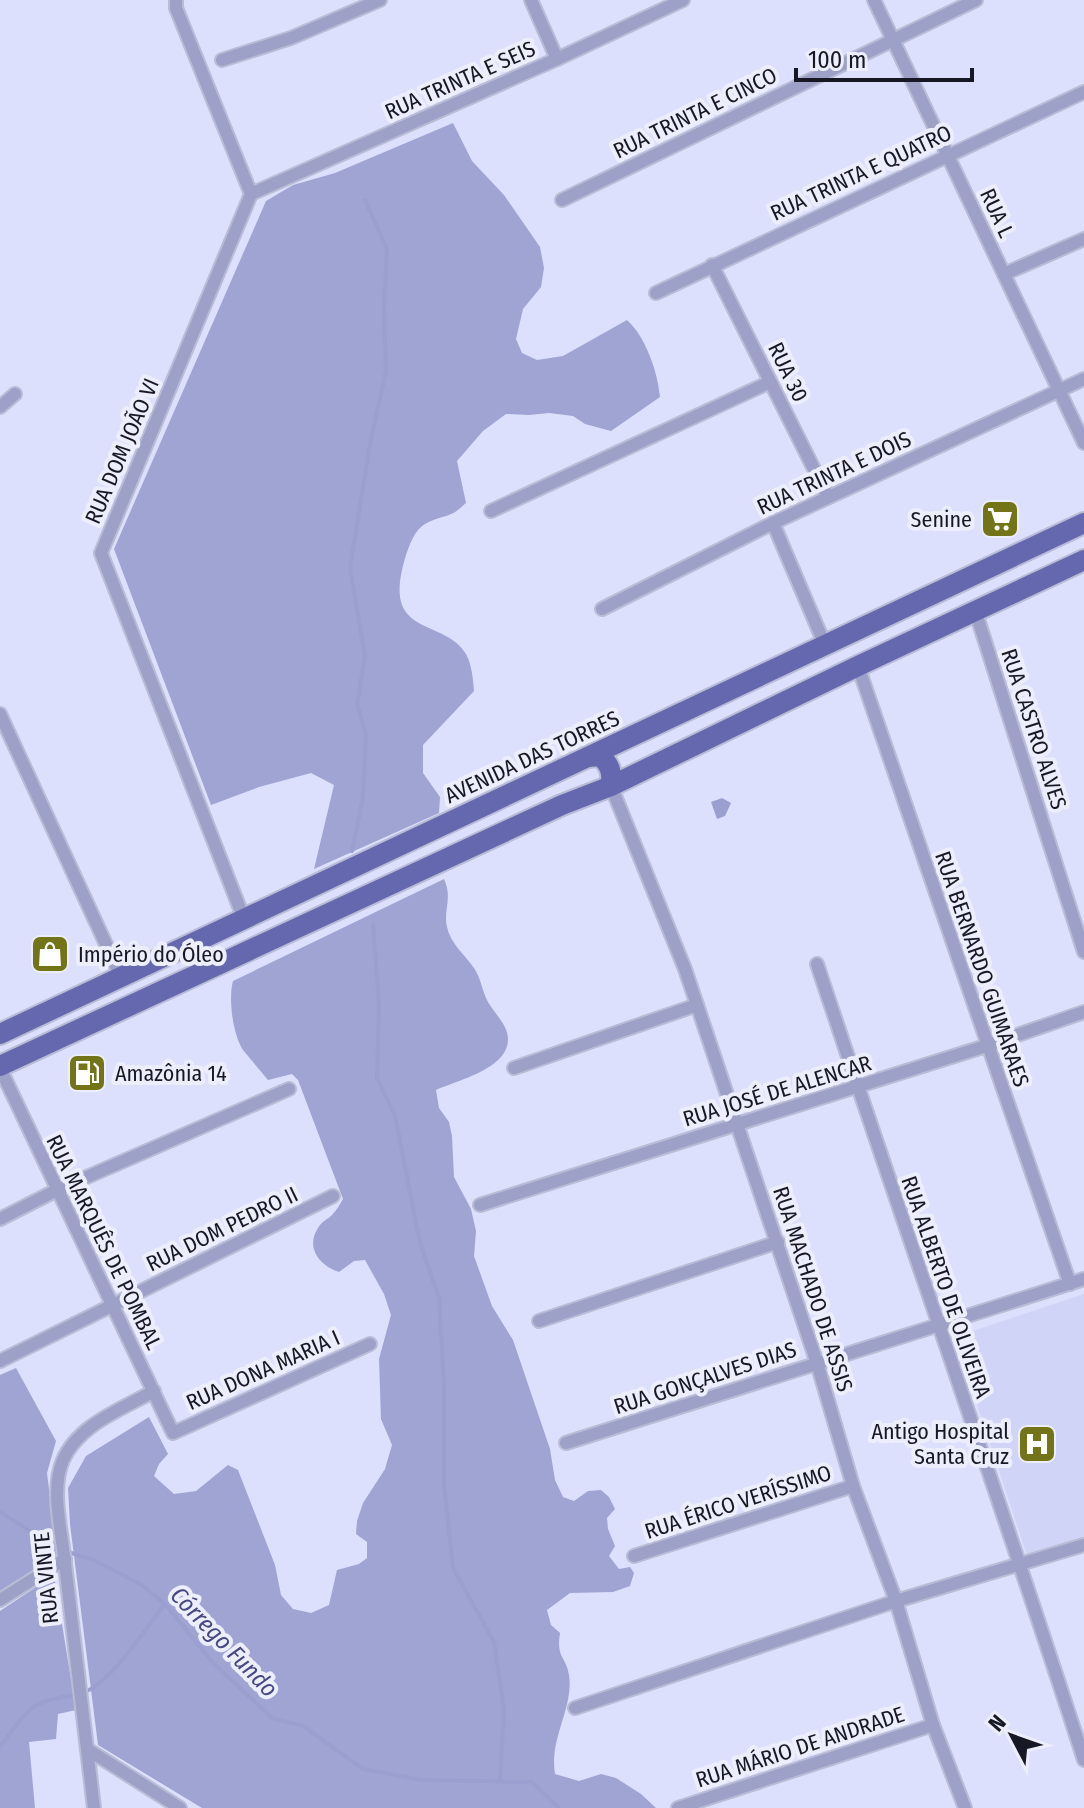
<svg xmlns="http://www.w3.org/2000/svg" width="1084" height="1808" viewBox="0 0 1084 1808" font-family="'Fira Sans Condensed',sans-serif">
	<rect width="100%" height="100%" fill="#dce0fc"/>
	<polygon fill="#d0d4f6" points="1084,1294 1084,1540 1028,1558 956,1341 958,1336"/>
	<g fill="#9fa4d3">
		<path d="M453,123L472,161L504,195L540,247L544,268L541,287L523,309L516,339L522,353L537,360L563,356L627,320C646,337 658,373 660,397L611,431L585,424L573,416L549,413L529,415L506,414L483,431L457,461L466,503C462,506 457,512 451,514C440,519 428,519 418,530C410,540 405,557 402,570C387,637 445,619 466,654C472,665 473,679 474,691L423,745V773L440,797L439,813L314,869L334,785L311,773L259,787L211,805L114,549L266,201L293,185L335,173Z"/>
		<path d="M444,879C453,899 443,909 447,927C450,943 465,955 474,968C481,978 482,991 488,1002C494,1013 508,1025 508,1039C508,1069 458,1080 436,1090L439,1108L449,1122L452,1136L454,1177L471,1209L476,1231L474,1256L492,1306L513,1340L550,1449L555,1480L563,1497L574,1501L588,1491L601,1490L609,1497L615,1509L607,1518L608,1529L615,1546L609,1556L619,1569L630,1567L634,1573L630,1586L613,1592L570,1593L547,1610L551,1625L560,1633C556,1659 566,1656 569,1675C574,1708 549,1738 555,1774L579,1781L601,1774L616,1778L641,1794L656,1808H202L98,1745L70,1524L68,1488L86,1456L149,1417L168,1454L159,1464L154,1476L174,1494L196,1491L228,1465L238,1470L275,1565L281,1595L293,1609L311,1613L329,1605L337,1570L359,1564L367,1558V1542L356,1534L357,1521L363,1503L385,1469L392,1445L381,1419L379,1359L391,1315L384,1294L365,1260L354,1261L339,1272C320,1266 305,1248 318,1228C321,1222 328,1219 332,1215C337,1210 340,1204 343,1199L298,1080L292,1074L268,1080C260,1070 251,1060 243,1050C233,1035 228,999 233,981Z"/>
		<polygon points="16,1368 56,1441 47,1473 57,1555 0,1592 0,1375"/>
		<polygon points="54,1575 76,1710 58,1714 56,1739 29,1742 35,1808 0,1808 0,1611"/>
	</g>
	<polygon fill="#9b9fcf" points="722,798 731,803 725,816 717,819 711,802"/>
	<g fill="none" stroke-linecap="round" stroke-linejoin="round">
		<g stroke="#9b9fcf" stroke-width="4">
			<polyline points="352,851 363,797 366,735 357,704 365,656 350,568 370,444 386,371 384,308 387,249 365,200"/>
			<polyline points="373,925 379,1004 377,1078 395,1116 420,1243 439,1298 444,1382 444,1485 453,1568 494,1642 504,1709 500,1781"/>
			<polyline points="0,1512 59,1549"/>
			<polyline points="68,1552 94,1560 142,1585 165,1604 213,1663 272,1718 303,1726 363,1769 422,1780 532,1782 559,1808"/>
			<path d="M0,1746C10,1735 20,1717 32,1708C51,1694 78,1700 97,1685C124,1664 144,1630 165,1604"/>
		</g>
		<defs>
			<g id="minor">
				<polyline points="176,0 176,8 251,194 101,553 244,919"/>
				<polyline points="531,0 557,59"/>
				<polyline points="874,0 1084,443"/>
				<polyline points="222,60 291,38 380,0"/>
				<polyline points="251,194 557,59 683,0"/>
				<polyline points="562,200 976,0"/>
				<polyline points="712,265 828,497"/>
				<polyline points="1004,274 1084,239"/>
				<polyline points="656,293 1084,92"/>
				<polyline points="0,407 15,394"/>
				<polyline points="491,511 770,382"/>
				<polyline points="773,523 825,645"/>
				<polyline points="602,609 773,523 1084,379"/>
				<polyline points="975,610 1084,952"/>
				<polyline points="858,666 1070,1284"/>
				<polyline points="0,714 121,977"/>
				<polyline points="611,786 685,969 817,1363 853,1486 896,1601 933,1725 965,1808"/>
				<path d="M817,964C905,1229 998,1493 1084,1760"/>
				<polyline points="0,1068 173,1433 370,1344"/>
				<polyline points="514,1068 697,1005"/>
				<polyline points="480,1205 986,1046 1084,1012"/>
				<polyline points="0,1219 57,1190 289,1089"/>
				<polyline points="539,1321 778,1242"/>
				<polyline points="0,1361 333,1196"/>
				<polyline points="566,1443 1084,1279"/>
				<polyline points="634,1556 853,1486"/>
				<polyline points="0,1600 65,1559"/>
				<polyline points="575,1708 896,1601 1084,1545"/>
				<polyline points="87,1749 180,1808"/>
				<path d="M94,1808C85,1726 74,1645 65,1564C62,1532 50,1491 63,1460C79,1424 122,1409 154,1391"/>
				<polyline points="678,1808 933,1725"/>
			</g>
			<g id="primary">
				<path d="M588,757L600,756C611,765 612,773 611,786"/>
				<polyline points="0,1034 1084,523"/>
				<polyline points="0,1066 562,805 611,786 858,666 1084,560"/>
			</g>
		</defs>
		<use href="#minor" stroke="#b9bcd5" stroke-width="16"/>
		<use href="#primary" stroke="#b9bcd5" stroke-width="24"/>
		<use href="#minor" stroke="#9da1c8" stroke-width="12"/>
		<use href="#primary" stroke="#6568af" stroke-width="20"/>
	</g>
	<defs>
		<symbol id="supermarket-square" viewBox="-11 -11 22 22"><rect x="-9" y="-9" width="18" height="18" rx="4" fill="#737318" stroke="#eceefc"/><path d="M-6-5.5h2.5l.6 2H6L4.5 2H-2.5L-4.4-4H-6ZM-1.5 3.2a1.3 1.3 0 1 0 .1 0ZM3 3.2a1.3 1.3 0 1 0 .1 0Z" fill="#fff"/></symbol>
		<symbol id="shop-square" viewBox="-11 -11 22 22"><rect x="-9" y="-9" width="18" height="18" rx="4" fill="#737318" stroke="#eceefc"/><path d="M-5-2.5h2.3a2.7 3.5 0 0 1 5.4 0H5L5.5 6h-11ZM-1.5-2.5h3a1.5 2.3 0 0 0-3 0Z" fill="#fff"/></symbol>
		<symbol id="fuel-square" viewBox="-11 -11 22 22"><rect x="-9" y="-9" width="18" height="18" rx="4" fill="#737318" stroke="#eceefc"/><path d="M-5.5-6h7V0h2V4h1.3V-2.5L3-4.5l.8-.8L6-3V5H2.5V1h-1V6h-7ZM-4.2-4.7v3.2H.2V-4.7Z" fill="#fff"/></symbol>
		<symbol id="hospital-square" viewBox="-11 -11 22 22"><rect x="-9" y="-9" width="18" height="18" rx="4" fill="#737318" stroke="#eceefc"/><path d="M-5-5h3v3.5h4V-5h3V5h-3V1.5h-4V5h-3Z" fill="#fff"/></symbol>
	</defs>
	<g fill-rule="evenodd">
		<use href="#supermarket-square" x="978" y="497" width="44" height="44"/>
		<use href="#shop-square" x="28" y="932" width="44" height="44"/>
		<use href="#fuel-square" x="65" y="1051" width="44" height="44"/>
		<use href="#hospital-square" x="1015" y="1422" width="44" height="44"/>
	</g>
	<g text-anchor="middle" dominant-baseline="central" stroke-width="8" stroke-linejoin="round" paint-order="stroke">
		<g font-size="22" fill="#171825" stroke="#eceefc">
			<text transform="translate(460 80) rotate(-24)">RUA TRINTA E SEIS</text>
			<text transform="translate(695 113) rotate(-26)">RUA TRINTA E CINCO</text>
			<text transform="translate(861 173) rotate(-25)">RUA TRINTA E QUATRO</text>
			<text transform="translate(997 213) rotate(65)">RUA L</text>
			<text transform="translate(788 372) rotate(64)">RUA 30</text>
			<text transform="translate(122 451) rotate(-67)">RUA DOM JOÃO VI</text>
			<text transform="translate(834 473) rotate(-25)">RUA TRINTA E DOIS</text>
			<text transform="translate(1034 729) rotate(72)">RUA CASTRO ALVES</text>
			<text transform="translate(532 757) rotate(-25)">AVENIDA DAS TORRES</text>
			<text transform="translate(982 969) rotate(71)">RUA BERNARDO GUIMARAES</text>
			<text transform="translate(777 1091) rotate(-17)">RUA JOSÉ DE ALENCAR</text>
			<text transform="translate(222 1229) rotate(-26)">RUA DOM PEDRO II</text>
			<text transform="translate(104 1242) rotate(64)">RUA MARQUÊS DE POMBAL</text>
			<text transform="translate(946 1287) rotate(71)">RUA ALBERTO DE OLIVEIRA</text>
			<text transform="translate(813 1289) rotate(72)">RUA MACHADO DE ASSIS</text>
			<text transform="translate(263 1370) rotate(-24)">RUA DONA MARIA I</text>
			<text transform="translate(705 1378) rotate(-18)">RUA GONÇALVES DIAS</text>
			<text transform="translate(738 1502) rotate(-18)">RUA ÉRICO VERÍSSIMO</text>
			<text transform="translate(46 1578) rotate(-96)">RUA VINTE</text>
			<text transform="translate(800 1747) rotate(-18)">RUA MÁRIO DE ANDRADE</text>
		</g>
		<g font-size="22" fill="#171825" stroke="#eceefc" text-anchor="end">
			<text x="972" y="519">Senine</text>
			<text x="78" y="954" text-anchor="start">Império do Óleo</text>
			<text x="115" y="1073" text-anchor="start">Amazônia 14</text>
			<text x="1009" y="1431">Antigo Hospital<tspan x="1009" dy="25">Santa Cruz</tspan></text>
		</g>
		<g font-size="24" font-style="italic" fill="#464884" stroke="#eceefc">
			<text transform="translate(224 1642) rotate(46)">Córrego Fundo</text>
		</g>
	</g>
	<g transform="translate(1012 1736) rotate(311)" stroke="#eceefc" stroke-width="6" paint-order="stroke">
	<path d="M0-6L14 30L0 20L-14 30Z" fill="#171825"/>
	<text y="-12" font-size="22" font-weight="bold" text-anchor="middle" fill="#171825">N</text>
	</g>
	<path d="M796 68v12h176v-12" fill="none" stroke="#171825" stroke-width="4"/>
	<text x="808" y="68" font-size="24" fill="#171825" stroke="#eceefc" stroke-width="6" paint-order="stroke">100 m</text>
</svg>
